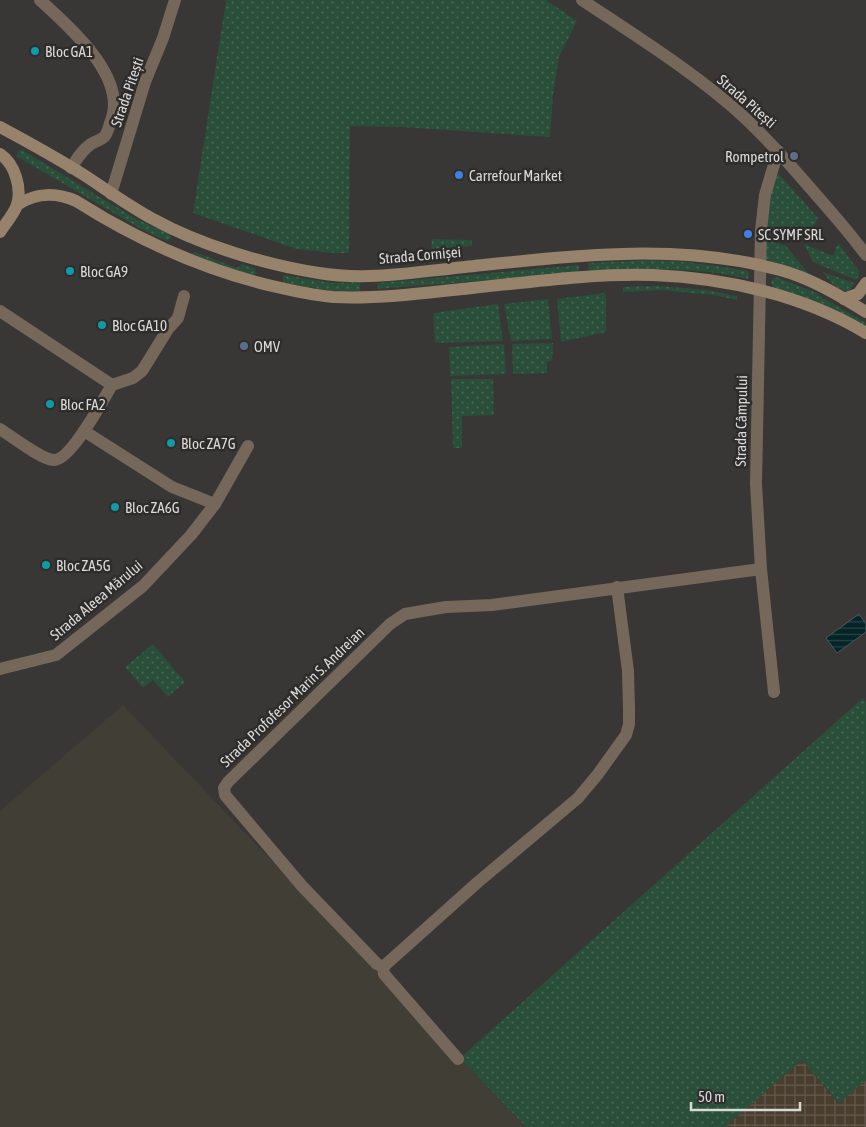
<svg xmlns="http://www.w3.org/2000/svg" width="866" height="1127" viewBox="0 0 866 1127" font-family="'Asap Condensed',sans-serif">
	<defs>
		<pattern id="industrial-grid" width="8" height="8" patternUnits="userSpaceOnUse" patternTransform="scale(1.25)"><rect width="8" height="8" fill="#493d2e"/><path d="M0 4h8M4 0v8" fill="none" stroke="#63584c"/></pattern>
		<pattern id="grass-dots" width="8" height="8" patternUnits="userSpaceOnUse" patternTransform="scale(1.25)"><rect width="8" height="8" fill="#294e39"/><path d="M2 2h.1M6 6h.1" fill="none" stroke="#476755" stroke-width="1.8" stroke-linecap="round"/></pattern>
		<pattern id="water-rules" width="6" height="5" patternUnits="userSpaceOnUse" patternTransform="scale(1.25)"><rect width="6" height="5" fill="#052427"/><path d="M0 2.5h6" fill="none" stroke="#294346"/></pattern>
	</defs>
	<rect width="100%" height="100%" fill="#383735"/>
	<polygon fill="#413e36" points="123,705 526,1127 0,1127 0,811"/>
	<polygon fill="url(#industrial-grid)" points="802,1060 838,1103 866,1080 866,1127 725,1127"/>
	<g fill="url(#grass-dots)">
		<polygon points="226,0 546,0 577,21 559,57 553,95 550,137 401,127 350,126 349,253 334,253 296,249 193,213"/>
		<polygon points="20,149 138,220 171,234 171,238 167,241 141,229 16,156"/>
		<polygon points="779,174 818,218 808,241 767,227 774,175"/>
		<polygon points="432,239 472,240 472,246 431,249"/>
		<polygon points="768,240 786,246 809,274 767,260 763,255 765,242"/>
		<polygon points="838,243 859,271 859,276 856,280 813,262 804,244 833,256"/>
		<polygon points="195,252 237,268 242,264 255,268 256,274 253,276 237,272 192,254"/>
		<path d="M651,260C684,261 715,265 747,271L749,273L748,279C693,266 644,269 589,273L588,263Z"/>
		<polygon points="579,265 579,273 378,289 377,283"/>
		<path d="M823,272L854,283L849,292C837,291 830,282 823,272Z"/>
		<polygon points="283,275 333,283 360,282 360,291 332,291 283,283"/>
		<polygon points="776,277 817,293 823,298 866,323 866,327 790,292 773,288 771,280"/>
		<polygon points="661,286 705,290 737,296 737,300 714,295 662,290 623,292 623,287"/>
		<polygon points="604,293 606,294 606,332 561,342 557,299"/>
		<polygon points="548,299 552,339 511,341 504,304"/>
		<polygon points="498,304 503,341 435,343 433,313"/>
		<polygon points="553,343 552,360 547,362 547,373 513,374 512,344"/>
		<polygon points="504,344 506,374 450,376 449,347"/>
		<polygon points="451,379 493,379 494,415 462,416 462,448 453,448"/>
		<polygon points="153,644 185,682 168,697 153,680 143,688 125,667"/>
		<polygon points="863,698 866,702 866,1080 839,1103 802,1060 725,1127 526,1127 460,1058"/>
	</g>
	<polygon fill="url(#water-rules)" stroke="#455a5c" points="859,614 866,624 866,632 837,653 826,638"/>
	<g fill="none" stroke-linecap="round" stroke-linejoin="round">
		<g stroke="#75685a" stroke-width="12">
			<path d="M40,0C69,27 130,78 110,123C109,127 107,134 104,137C101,140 94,142 91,144C81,151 77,159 71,168"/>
			<path d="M582,0C636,36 697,74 745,118C766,138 786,160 805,182C826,206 847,229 866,255"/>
			<polyline points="111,194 145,82 163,38 175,0"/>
			<polyline points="0,311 112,385"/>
			<path d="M0,429C11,436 42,460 54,460C71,460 103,400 112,385L133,378L142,371L168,329L178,318L184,296"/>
			<polyline points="84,431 172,487 215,504"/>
			<polyline points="0,669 56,655 143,586 191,535 215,504 248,446"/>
			<polyline points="774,692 761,569 756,484 761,230 765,195 778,151"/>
			<polyline points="383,967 377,964 302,886 225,795 224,788 228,782 390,624 405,614 446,607 492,605 761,569"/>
			<polyline points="383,967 478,882 578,798 598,774 626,735 629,724 629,709 628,671 617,587"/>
			<polyline points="383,967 384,974 458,1059"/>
		</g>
		<g stroke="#97826c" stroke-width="12">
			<path d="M0,127C28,142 57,158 84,175C107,190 129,206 153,219C200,245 266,265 319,273C367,281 416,272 465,267C569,256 677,242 780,270C810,278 839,295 866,312"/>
			<path d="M0,154C15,164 22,188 17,205C14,214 5,224 0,232"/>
			<path d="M17,205C35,193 56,192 76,201C136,239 199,268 268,285C289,290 311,295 333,297C379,299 426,293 472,288C530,282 596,273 653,275C726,278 803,295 866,333"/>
			<polyline points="844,299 858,294 866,283"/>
		</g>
	</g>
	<g fill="#0f9aa8" stroke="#2e2d2b" stroke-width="2">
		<circle cx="35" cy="51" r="5"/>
		<circle cx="70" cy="271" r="5"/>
		<circle cx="102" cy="325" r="5"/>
		<circle cx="50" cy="404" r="5"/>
		<circle cx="171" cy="443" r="5"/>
		<circle cx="115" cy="507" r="5"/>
		<circle cx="46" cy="565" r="5"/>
	</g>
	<g fill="#5c6f8a" stroke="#2e2d2b" stroke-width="2">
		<circle cx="794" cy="156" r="5"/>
		<circle cx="244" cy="346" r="5"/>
	</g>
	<g fill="#3f7fe0" stroke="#2e2d2b" stroke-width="2">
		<circle cx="459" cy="175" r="5"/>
		<circle cx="748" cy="234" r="5"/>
	</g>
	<g text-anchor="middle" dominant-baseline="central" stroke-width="5" stroke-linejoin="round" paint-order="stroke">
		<g font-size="15" fill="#d9d9d7" stroke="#2e2d2b" text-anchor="start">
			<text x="45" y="51">Bloc GA1</text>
			<text x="784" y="156" text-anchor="end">Rompetrol</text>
			<text x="469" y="175">Carrefour Market</text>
			<text x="758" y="234">SC SYMF SRL</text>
			<text x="80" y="271">Bloc GA9</text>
			<text x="112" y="325">Bloc GA10</text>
			<text x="254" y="346">OMV</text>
			<text x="60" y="404">Bloc FA2</text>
			<text x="181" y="443">Bloc ZA7G</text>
			<text x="125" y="507">Bloc ZA6G</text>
			<text x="56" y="565">Bloc ZA5G</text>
		</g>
		<g font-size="15" fill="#d9d9d7" stroke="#2e2d2b">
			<text transform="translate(127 92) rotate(-71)">Strada Pitești</text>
			<text transform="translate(747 101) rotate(41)">Strada Pitești</text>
			<text transform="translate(420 255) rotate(-5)">Strada Cornișei</text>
			<text transform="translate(741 421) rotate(-89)">Strada Câmpului</text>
			<text transform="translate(96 600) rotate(-40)">Strada Aleea Mărului</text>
			<text transform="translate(292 697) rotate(-44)">Strada Profofesor Marin S. Andreian</text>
		</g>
	</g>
	<path d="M691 1102v8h109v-8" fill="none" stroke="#d9d9d7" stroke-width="2.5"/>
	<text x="698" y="1102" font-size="15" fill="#d9d9d7" stroke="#2e2d2b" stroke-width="4" paint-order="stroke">50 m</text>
</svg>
